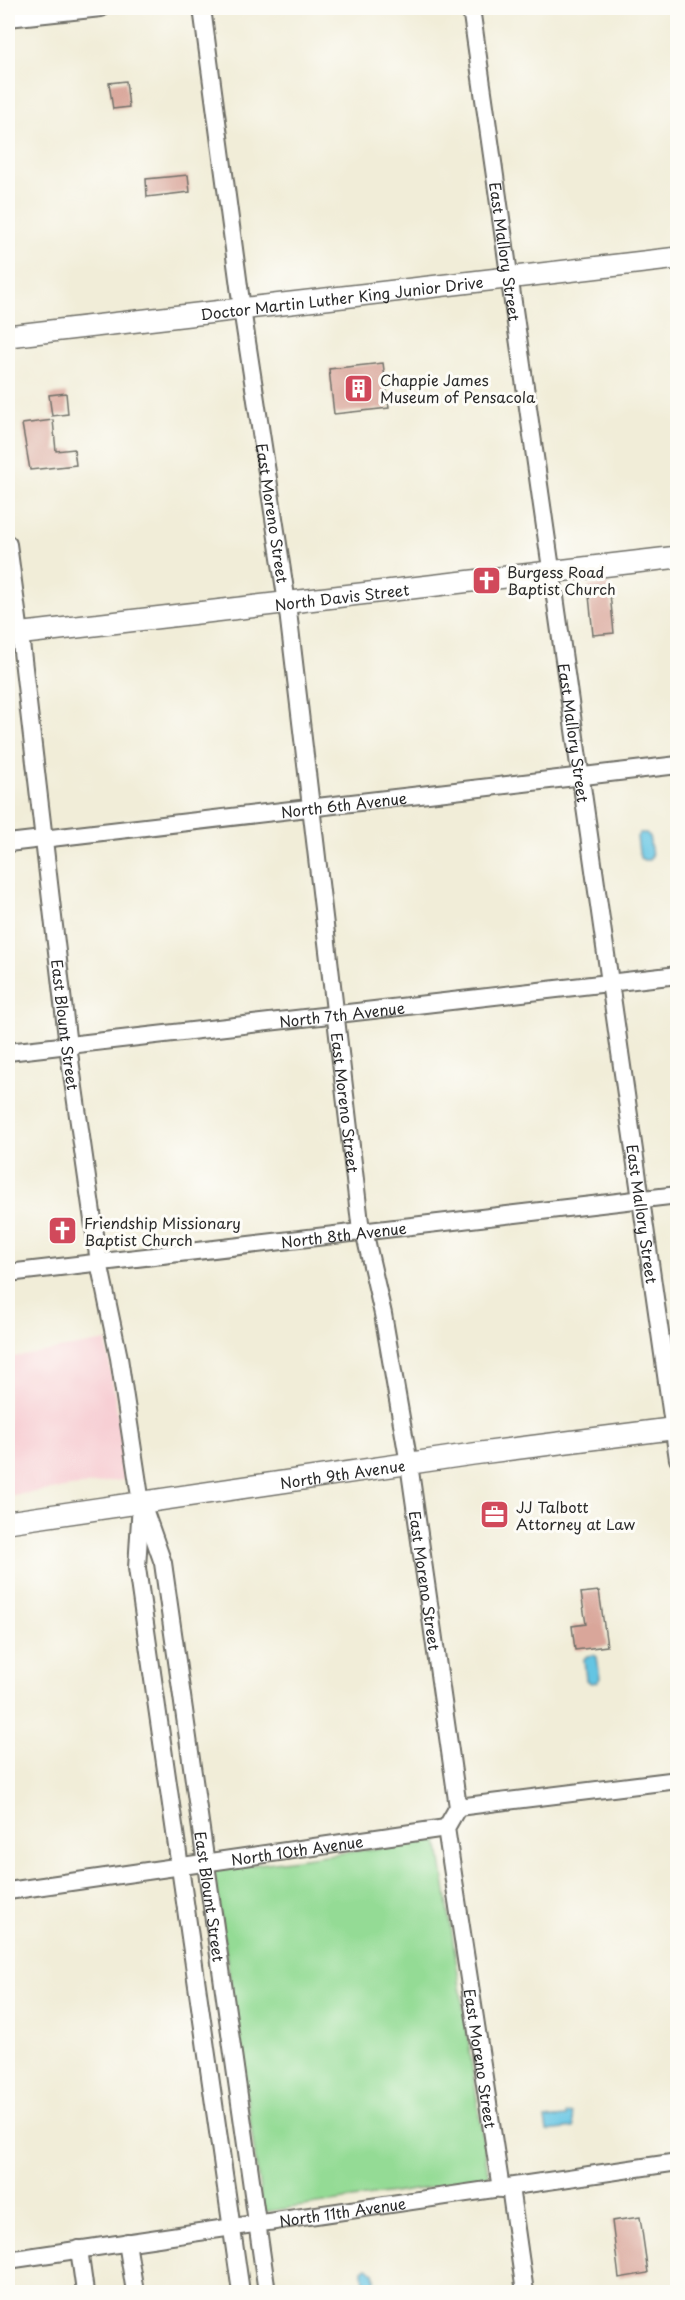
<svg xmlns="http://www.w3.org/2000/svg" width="685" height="2300" viewBox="0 0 685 2300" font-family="'Playpen Sans',sans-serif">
	<rect width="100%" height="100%" fill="#fdfcf7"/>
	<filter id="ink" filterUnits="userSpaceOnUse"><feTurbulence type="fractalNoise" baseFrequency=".0167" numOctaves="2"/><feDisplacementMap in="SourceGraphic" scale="12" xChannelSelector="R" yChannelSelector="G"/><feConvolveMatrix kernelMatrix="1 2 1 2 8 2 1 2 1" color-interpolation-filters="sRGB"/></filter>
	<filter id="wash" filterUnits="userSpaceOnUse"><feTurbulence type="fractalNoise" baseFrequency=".008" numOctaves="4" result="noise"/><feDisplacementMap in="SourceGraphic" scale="24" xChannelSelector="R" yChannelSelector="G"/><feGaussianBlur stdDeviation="1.35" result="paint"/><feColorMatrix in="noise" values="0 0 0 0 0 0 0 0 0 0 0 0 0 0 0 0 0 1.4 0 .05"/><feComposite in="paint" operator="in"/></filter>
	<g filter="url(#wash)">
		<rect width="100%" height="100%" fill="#f1edd8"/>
		<polygon fill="#f7cfd4" points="106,1341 128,1479 8,1496 8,1358"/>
		<polygon fill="#94db95" stroke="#608360" stroke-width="1.5" points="438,1840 489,2179 263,2212 214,1870"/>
		<g fill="#64c5e3" stroke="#487887" stroke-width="1.5">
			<polygon points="640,833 646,833 649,836 652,856 649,860 644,860 640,858 637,837"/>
			<polygon points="594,1655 597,1657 600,1678 597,1682 591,1683 586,1680 584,1659 587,1656"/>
			<polygon points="572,2113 574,2128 547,2131 545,2119 566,2117 566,2114"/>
			<path d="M367,2267L374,2272C376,2279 376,2287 371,2292L363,2288L364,2283L363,2270Z"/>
		</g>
		<g id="blocks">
			<g fill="#d9a69a">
				<polygon points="126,81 129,107 113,109 109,83"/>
				<polygon points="188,175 190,192 147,197 146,179"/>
				<polygon points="383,363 389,408 334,414 329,369"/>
				<polygon points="66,393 68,414 52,416 49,395"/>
				<polygon points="53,420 56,451 74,449 76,465 30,470 22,424"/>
				<polygon points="609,584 614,633 593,635 588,586"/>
				<polygon points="599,1591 607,1646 575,1650 572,1626 586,1624 581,1593"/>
				<polygon points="640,2217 648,2273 619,2278 612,2221"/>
			</g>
		</g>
	</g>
	<g filter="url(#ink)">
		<use href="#blocks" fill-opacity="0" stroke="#706f68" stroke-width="1.5"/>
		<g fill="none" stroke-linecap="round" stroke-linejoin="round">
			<defs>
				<g id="minor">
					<path id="s1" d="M202,8L242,309L287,603L361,1231L365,1235L383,1314L409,1464L458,1807L446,1828L501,2189"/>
					<path id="s2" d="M471,8L678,1459"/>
					<polyline points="8,18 101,8"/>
					<path id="s3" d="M8,544L20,634L68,1046L99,1262L119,1358L141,1503L137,1568L241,2292"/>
					<path id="s4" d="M8,843L678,765"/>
					<path id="s5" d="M8,1052L678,975"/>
					<path id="s6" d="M8,1273L678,1195"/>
					<path id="s7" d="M144,1509L163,1563L267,2292"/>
					<polyline points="458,1807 678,1780"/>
					<path id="s8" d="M8,1891L446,1828"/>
					<polyline points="510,2187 525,2292"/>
					<polyline points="127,2242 135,2292"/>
					<polyline points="79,2249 85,2292"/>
					<path id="s9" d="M8,2260L678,2162"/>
				</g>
				<g id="major">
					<path id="s10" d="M8,336L678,258"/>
					<path id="s11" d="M8,635L678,557"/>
					<path id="s12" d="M8,1522L473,1454L678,1428"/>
				</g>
			</defs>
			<use href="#minor" stroke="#706f68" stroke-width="20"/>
			<use href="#major" stroke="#706f68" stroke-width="24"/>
			<use href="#minor" stroke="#fff" stroke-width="16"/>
			<use href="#major" stroke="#fff" stroke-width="21"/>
		</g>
	</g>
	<defs>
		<symbol id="building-square" viewBox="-11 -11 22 22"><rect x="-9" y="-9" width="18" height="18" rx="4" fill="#d1495b" stroke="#fdfcf7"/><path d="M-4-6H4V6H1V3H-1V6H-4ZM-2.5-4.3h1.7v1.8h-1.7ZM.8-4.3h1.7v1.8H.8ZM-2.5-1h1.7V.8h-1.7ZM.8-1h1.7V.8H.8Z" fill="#fff"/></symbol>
		<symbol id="church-square" viewBox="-11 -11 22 22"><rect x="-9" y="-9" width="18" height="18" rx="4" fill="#d1495b" stroke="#fdfcf7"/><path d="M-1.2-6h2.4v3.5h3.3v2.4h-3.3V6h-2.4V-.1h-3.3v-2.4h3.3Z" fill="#fff"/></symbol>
		<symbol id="office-square" viewBox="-11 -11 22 22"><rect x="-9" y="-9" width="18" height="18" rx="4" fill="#d1495b" stroke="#fdfcf7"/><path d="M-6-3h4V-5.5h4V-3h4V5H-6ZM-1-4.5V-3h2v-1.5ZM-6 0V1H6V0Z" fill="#fff"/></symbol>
	</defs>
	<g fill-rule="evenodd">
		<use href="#building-square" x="342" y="372" width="33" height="33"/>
		<use href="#church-square" x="470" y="564" width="33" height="33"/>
		<use href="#church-square" x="46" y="1214" width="33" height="33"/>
		<use href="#office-square" x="478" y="1498" width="33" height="33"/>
	</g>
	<g text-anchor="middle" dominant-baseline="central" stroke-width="6" stroke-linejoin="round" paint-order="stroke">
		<g font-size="15" fill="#2b2b2b" stroke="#fdfcf7">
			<text stroke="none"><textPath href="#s2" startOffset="246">East Mallory Street</textPath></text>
			<text stroke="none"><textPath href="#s10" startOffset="336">Doctor Martin Luther King Junior Drive</textPath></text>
			<text stroke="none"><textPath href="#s1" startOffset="510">East Moreno Street</textPath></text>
			<text stroke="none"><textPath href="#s11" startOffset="336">North Davis Street</textPath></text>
			<text stroke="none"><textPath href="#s2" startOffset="732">East Mallory Street</textPath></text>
			<text stroke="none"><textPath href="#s4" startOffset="338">North 6th Avenue</textPath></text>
			<text stroke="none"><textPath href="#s5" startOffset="336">North 7th Avenue</textPath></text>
			<text stroke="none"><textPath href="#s3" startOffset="484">East Blount Street</textPath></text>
			<text stroke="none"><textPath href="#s1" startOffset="1104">East Moreno Street</textPath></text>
			<text stroke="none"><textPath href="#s2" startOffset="1218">East Mallory Street</textPath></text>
			<text stroke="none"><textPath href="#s6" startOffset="338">North 8th Avenue</textPath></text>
			<text stroke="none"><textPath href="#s12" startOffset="338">North 9th Avenue</textPath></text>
			<text stroke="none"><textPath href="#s1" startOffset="1590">East Moreno Street</textPath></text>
			<text stroke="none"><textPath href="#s8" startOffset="292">North 10th Avenue</textPath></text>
			<text stroke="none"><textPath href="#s7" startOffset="394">East Blount Street</textPath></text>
			<text stroke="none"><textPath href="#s1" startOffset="2076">East Moreno Street</textPath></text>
			<text stroke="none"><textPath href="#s9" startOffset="338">North 11th Avenue</textPath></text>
		</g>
		<g font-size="15" fill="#2b2b2b" stroke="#fdfcf7" text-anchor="start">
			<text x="380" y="379">Chappie James<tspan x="380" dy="17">Museum of Pensacola</tspan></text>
			<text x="507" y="571">Burgess Road<tspan x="507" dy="17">Baptist Church</tspan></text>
			<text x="84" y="1222">Friendship Missionary<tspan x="84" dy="17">Baptist Church</tspan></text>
			<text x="516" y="1506">JJ Talbott<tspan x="516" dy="17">Attorney at Law</tspan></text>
		</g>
	</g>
	<rect width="685" height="2300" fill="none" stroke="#fdfcf7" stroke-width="30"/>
</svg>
